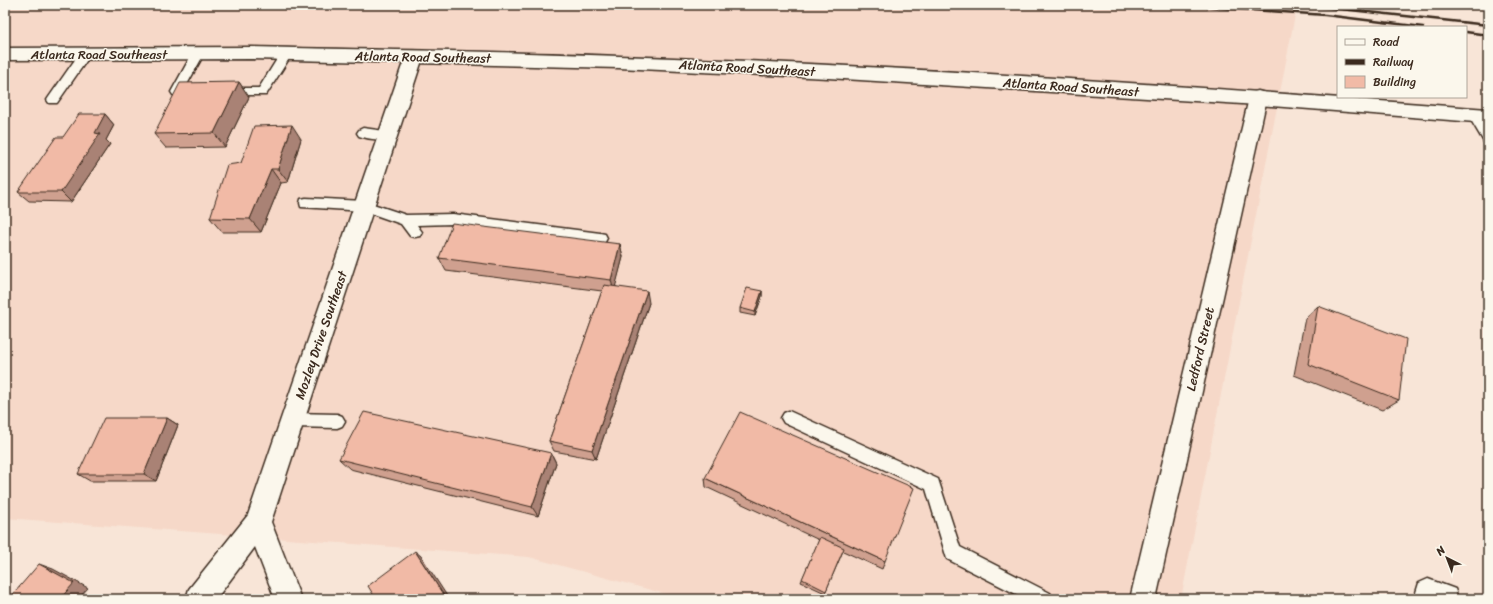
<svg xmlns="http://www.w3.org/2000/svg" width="1493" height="604" viewBox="0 0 1493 604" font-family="Sriracha,sans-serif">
	<rect width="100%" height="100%" fill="#f8e5d7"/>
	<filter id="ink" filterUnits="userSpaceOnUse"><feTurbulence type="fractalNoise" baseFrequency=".025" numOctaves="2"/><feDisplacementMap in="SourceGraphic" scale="8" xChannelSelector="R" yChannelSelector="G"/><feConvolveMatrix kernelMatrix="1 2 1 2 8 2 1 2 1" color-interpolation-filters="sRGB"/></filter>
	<g filter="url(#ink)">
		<polygon fill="#f6d8c8" points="5,5 1297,5 1181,599 684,599 529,557 5,518"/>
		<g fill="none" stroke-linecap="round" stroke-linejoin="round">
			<defs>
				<g id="service">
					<polygon points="85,50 91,54 89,57 57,103 49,103 47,100 49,97 81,51"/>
					<polygon points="198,50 204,54 185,88 191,92 189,95 173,95 171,92 192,54"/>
					<polygon points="286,50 292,54 266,95 224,95 222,92 224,89 228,88 259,88 282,51"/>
					<polygon points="1474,111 1478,112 1488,128 1488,144 1484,142 1468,115 1470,112"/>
					<path d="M363,128L392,132L394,135L392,138C383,141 368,139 359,136L357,133L359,130Z"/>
					<polygon points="306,198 364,201 406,215 453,214 600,233 605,234 607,238 605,242 600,243 453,224 417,225 422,232 420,236 415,237 410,236 401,224 364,211 301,207 300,203 301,199"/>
					<polygon points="789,411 938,479 960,547 1050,593 1053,599 1026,599 947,559 926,489 784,423 781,418 784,413"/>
					<polygon points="292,413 337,414 342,416 345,421 342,426 337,428 292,427 287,425 284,420 287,415"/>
				</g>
				<g id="minor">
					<polygon points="414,51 420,53 423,57 271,522 301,599 275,599 255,547 216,599 186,599 189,589 248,515 405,57 408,53"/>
					<polygon points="1258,91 1265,93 1267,98 1156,599 1130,599 1249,98 1251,93"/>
					<polygon points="1428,579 1455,589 1458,599 1414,599 1419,583"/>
				</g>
				<path id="secondary" d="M252,47C374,50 497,51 619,56C909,66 1199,87 1488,109V123L1258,105L828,78L619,68L252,59L5,60V48Z"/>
			</defs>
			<use href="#service" stroke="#3b2a1e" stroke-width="3"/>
			<use href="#minor" stroke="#3b2a1e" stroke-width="3"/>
			<use href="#secondary" stroke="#3b2a1e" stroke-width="3"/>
			<use href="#service" fill="#fbf7ec" fill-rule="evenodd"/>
			<use href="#minor" fill="#fbf7ec" fill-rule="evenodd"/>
			<use href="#secondary" fill="#fbf7ec" fill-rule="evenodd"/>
			<g stroke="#3b2a1e" stroke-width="2.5">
				<polyline points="1182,5 1325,15 1423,27"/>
				<polyline points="1304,5 1488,25"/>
				<polyline points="1466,32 1488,35"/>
			</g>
		</g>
		<g fill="#cfa08f" stroke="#3b2a1e">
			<polygon points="239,82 249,97 225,147 166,148 154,134"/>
			<polygon points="105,114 114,125 106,140 110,144 71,202 29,201 18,192 63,137"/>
			<polygon points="301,139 288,182 281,183 261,232 222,232 210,218 241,163"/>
			<polygon points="620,244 623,257 615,286 649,303 596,459 554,451 549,441 602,291 446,271 439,258"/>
			<polygon points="762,291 762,296 755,316 740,313 740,308"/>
			<polygon points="1318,306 1399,400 1382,410 1294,375 1305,318"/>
			<polygon points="167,418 178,425 156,481 90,481 78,474"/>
			<polygon points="551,453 556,463 538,516 350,469 339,459"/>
			<polygon points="705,478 885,561 882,569 843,551 825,593 801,582 819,540 706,487"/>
			<polygon points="1486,506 1488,506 1488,547 1483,545"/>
		</g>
		<g fill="#a98274" stroke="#3b2a1e">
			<polygon points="239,82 249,97 225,147 214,133"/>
			<polygon points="105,114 114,125 106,140 110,144 71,202 61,192"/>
			<polygon points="292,125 301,139 288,182 278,169"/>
			<polygon points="271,169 281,183 261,232 250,219"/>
			<polygon points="620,244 623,257 614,292 611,280"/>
			<polygon points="647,291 649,303 596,459 592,450"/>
			<polygon points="762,291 762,296 755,316 755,312"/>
			<polygon points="167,418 178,425 156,481 144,474"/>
			<polygon points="551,453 556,463 538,516 532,507"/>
			<polygon points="415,551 421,556 449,599 446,599"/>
			<polygon points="39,564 53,569 88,588 78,599 60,599"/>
		</g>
		<g fill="#f1baa6" stroke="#3b2a1e">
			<polygon points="239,82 214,133 154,134 180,83"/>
			<polygon points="79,114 105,114 95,133 100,134 61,192 18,192 56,137 63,137"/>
			<polygon points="292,125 278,169 271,169 250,219 210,218 227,165 241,163 254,126"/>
			<polygon points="452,223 620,244 611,280 439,258"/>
			<polygon points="604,285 647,291 592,450 549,441"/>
			<polygon points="747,288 762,291 755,312 740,308"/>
			<polygon points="1318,306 1406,339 1399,400 1308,364"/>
			<polygon points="364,412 551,453 532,507 339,459"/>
			<polygon points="740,412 914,488 885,561 705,478"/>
			<polygon points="104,418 167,418 144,474 78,474"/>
			<polygon points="820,537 844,548 826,591 802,579"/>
			<polygon points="415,551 446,599 376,599 368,586"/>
			<polygon points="39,564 74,583 60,599 9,599"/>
		</g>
	</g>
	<g text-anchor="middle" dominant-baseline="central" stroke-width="3" stroke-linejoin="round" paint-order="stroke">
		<g font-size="13" fill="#3b2a1e" stroke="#fbf7ec">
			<text x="99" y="54">Atlanta Road Southeast</text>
			<text transform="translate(423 57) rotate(1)">Atlanta Road Southeast</text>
			<text transform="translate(747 68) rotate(3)">Atlanta Road Southeast</text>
			<text transform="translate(1071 87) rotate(4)">Atlanta Road Southeast</text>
			<text transform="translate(321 335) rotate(-71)">Mozley Drive Southeast</text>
			<text transform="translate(1200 349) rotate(-77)">Ledford Street</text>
		</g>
	</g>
	<rect width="1493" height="604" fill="none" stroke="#fbf7ec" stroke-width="20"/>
	<rect x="10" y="10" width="1473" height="584" fill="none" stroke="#3b2a1e" stroke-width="1.5" filter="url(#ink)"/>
	<rect x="1337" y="26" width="130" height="72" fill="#fbf7ec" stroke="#aea59a"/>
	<rect x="1345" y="39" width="20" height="6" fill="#fbf7ec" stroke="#aea59a"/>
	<text x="1373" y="46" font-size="12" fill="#3b2a1e">Road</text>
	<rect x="1345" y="59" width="20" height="6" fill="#3b2a1e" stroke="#aea59a"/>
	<text x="1373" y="66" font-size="12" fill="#3b2a1e">Railway</text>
	<rect x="1345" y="76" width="20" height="12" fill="#f1baa6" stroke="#aea59a"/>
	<text x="1373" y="86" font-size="12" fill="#3b2a1e">Building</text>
	<g transform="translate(1447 558) rotate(318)" stroke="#fbf7ec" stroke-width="3" paint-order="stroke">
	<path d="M0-3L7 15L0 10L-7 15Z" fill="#3b2a1e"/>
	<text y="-6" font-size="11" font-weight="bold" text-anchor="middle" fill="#3b2a1e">N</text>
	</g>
</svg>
